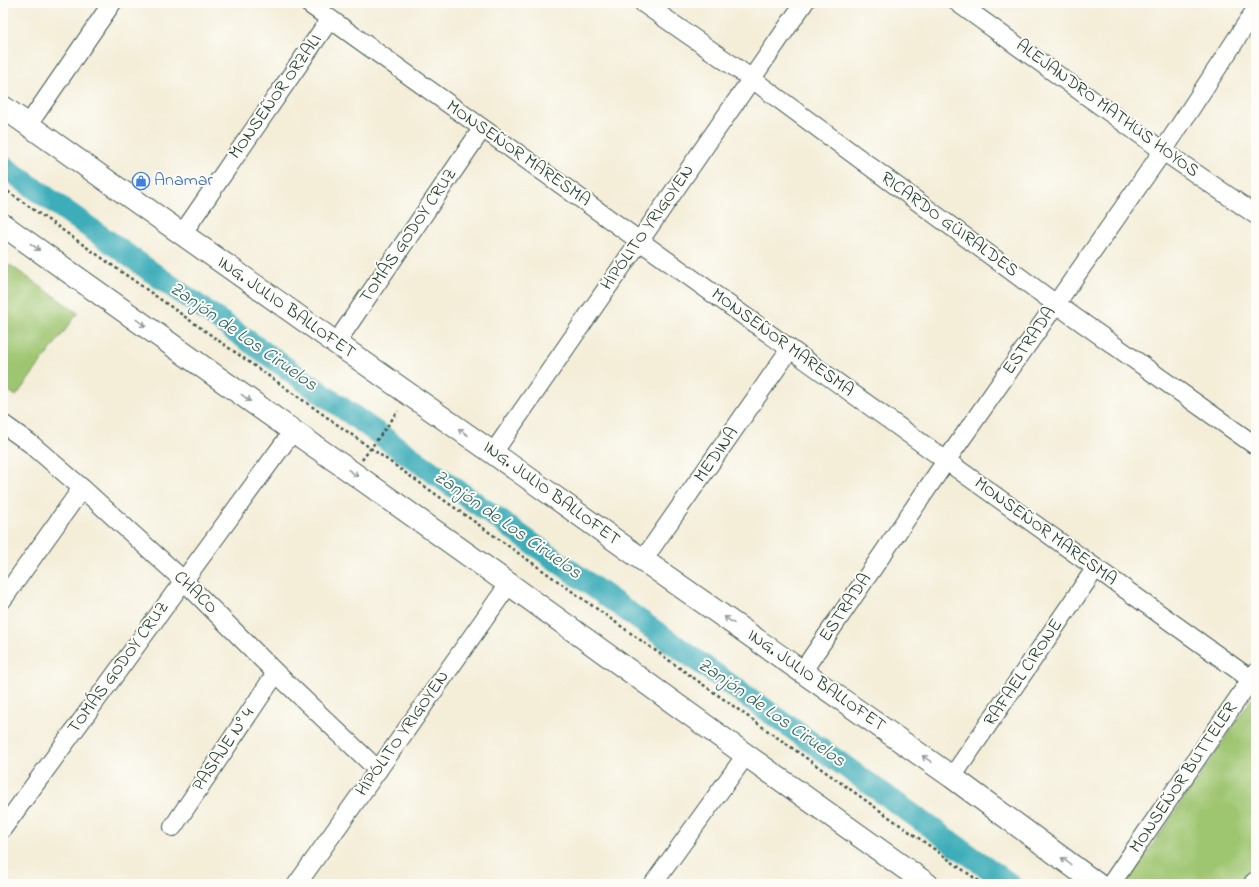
<svg xmlns="http://www.w3.org/2000/svg" width="1259" height="887" viewBox="0 0 1259 887" font-family="'Indie Flower',sans-serif">
	<rect width="100%" height="100%" fill="#fdfcf7"/>
	<filter id="ink" filterUnits="userSpaceOnUse"><feTurbulence type="fractalNoise" baseFrequency=".025" numOctaves="2"/><feDisplacementMap in="SourceGraphic" scale="8" xChannelSelector="R" yChannelSelector="G"/><feConvolveMatrix kernelMatrix="1 2 1 2 8 2 1 2 1" color-interpolation-filters="sRGB"/></filter>
	<filter id="wash" filterUnits="userSpaceOnUse"><feTurbulence type="fractalNoise" baseFrequency=".012" numOctaves="4" result="noise"/><feDisplacementMap in="SourceGraphic" scale="16" xChannelSelector="R" yChannelSelector="G"/><feGaussianBlur stdDeviation="0.9" result="paint"/><feColorMatrix in="noise" values="0 0 0 0 0 0 0 0 0 0 0 0 0 0 0 0 0 1.4 0 .05"/><feComposite in="paint" operator="in"/></filter>
	<g filter="url(#wash)">
		<rect width="100%" height="100%" fill="#f4eed9"/>
		<g fill="#9ec570" stroke="#5e8152">
			<polygon points="10,265 78,313 16,396 3,387 3,275"/>
			<polygon points="1253,697 1256,700 1256,864 1236,884 1126,884"/>
		</g>
		<g fill="none" stroke-linecap="round" stroke-linejoin="round">
			<polyline stroke="#3dadb9" stroke-width="22" points="3,166 1010,884"/>
		</g>
	</g>
	<g filter="url(#ink)">
		<g fill="none" stroke-linecap="round" stroke-linejoin="round">
			<defs>
				<g id="minor">
					<polyline points="308,3 1256,683"/>
					<polyline points="643,3 752,79 1056,304 1256,446"/>
					<polyline points="958,3 1163,151 1256,215"/>
					<polyline points="28,125 112,3"/>
					<polyline points="182,234 330,19"/>
					<polyline points="336,343 482,129"/>
					<polyline points="3,424 31,444 82,488 183,580 276,673 378,770"/>
					<polyline points="493,453 804,3"/>
					<polyline points="643,560 790,349"/>
					<polyline points="3,599 82,488"/>
					<polyline points="802,672 946,461 1163,151 1256,9"/>
					<polyline points="952,777 1095,569"/>
					<polyline points="173,827 276,673"/>
					<polyline points="3,828 293,431"/>
					<polyline points="297,884 378,770 509,584"/>
					<polyline points="653,884 746,755"/>
					<polyline points="1111,884 1256,672"/>
				</g>
				<g id="tertiary">
					<polyline points="3,107 336,343 493,453 643,560 952,777 1097,884"/>
					<polyline points="3,225 293,431 353,473 509,584 746,755 927,884"/>
					<polyline points="1255,884 1256,883"/>
				</g>
			</defs>
			<use href="#minor" stroke="#3f584d" stroke-width="20"/>
			<use href="#tertiary" stroke="#3f584d" stroke-width="24"/>
			<g stroke="#3f584d" stroke-width="2.5" stroke-dasharray="3 3" stroke-linecap="butt">
				<polyline points="3,188 427,488 983,884"/>
				<polyline points="391,421 398,411"/>
			</g>
			<use href="#minor" stroke="#fff" stroke-width="18"/>
			<use href="#tertiary" stroke="#fff" stroke-width="22"/>
			<polyline stroke="#3f584d" stroke-width="2.5" stroke-dasharray="3 3" stroke-linecap="butt" points="362,460 391,421"/>
		</g>
		<defs><path id="oneway-shaft" d="M-6 0H5M1.5-3L5.5 0L1.5 3" fill="none" stroke-width="1.6" stroke-linecap="round" stroke-linejoin="round"/></defs>
		<g stroke="#8f9e9a">
			<use href="#oneway-shaft" transform="translate(35 247) rotate(36)"/>
			<use href="#oneway-shaft" transform="translate(141 323) rotate(36)"/>
			<use href="#oneway-shaft" transform="translate(246 398) rotate(36)"/>
			<use href="#oneway-shaft" transform="translate(463 432) rotate(-145)"/>
			<use href="#oneway-shaft" transform="translate(353 473) rotate(35)"/>
			<use href="#oneway-shaft" transform="translate(729 620) rotate(-145)"/>
			<use href="#oneway-shaft" transform="translate(927 759) rotate(-145)"/>
			<use href="#oneway-shaft" transform="translate(1066 861) rotate(-144)"/>
		</g>
	</g>
	<defs>
		<symbol id="shop-ring" viewBox="-11 -11 22 22"><circle r="9.5" fill="#fdfcf7" stroke="#3f7fe0" stroke-width="1.5"/><path d="M-5-2.5h2.3a2.7 3.5 0 0 1 5.4 0H5L5.5 6h-11ZM-1.5-2.5h3a1.5 2.3 0 0 0-3 0Z" fill="#3f7fe0"/></symbol>
	</defs>
	<g fill-rule="evenodd">
		<use href="#shop-ring" x="131" y="171" width="20" height="20"/>
	</g>
	<g text-anchor="middle" dominant-baseline="central" stroke-width="4" stroke-linejoin="round" paint-order="stroke">
		<g font-size="18" fill="#1f3d34" stroke="#fdfcf7">
			<text transform="translate(276 97) rotate(-55)">MONSEÑOR ORZALI</text>
			<text transform="translate(1107 109) rotate(36)">ALEJANDRO MATHUS HOYOS</text>
			<text transform="translate(518 154) rotate(35)">MONSEÑOR MARESMA</text>
			<text transform="translate(949 225) rotate(36)">RICARDO GÜIRALDES</text>
			<text transform="translate(648 228) rotate(-55)">HIPÓLITO YRIGOYEN</text>
			<text transform="translate(409 236) rotate(-56)">TOMÁS GODOY CRUZ</text>
			<text transform="translate(286 308) rotate(35)">ING. JULIO BALLOFET</text>
			<text transform="translate(1030 341) rotate(-55)">ESTRADA</text>
			<text transform="translate(782 343) rotate(36)">MONSEÑOR MARESMA</text>
			<text transform="translate(717 455) rotate(-55)">MEDINA</text>
			<text transform="translate(551 494) rotate(36)">ING. JULIO BALLOFET</text>
			<text transform="translate(1045 532) rotate(36)">MONSEÑOR MARESMA</text>
			<text transform="translate(195 593) rotate(44)">CHACO</text>
			<text transform="translate(846 608) rotate(-56)">ESTRADA</text>
			<text transform="translate(119 668) rotate(-54)">TOMÁS GODOY CRUZ</text>
			<text transform="translate(1024 673) rotate(-56)">RAFAEL CIRONE</text>
			<text transform="translate(816 681) rotate(35)">ING. JULIO BALLOFET</text>
			<text transform="translate(403 734) rotate(-55)">HIPÓLITO YRIGOYEN</text>
			<text transform="translate(224 750) rotate(-56)">PASAJE N° 4</text>
			<text transform="translate(1184 778) rotate(-56)">MONSEÑOR BUTTELER</text>
		</g>
		<g font-size="18" fill="#366cbe" stroke="#fdfcf7" text-anchor="start">
			<text x="154" y="181">Anamar</text>
		</g>
		<g font-size="19" font-style="italic" fill="#2a6463" stroke="#fdfcf7">
			<text transform="translate(243 337) rotate(35)">Zanjón de Los Ciruelos</text>
			<text transform="translate(507 525) rotate(35)">Zanjón de Los Ciruelos</text>
			<text transform="translate(771 713) rotate(35)">Zanjón de Los Ciruelos</text>
		</g>
	</g>
	<rect width="1259" height="887" fill="none" stroke="#fdfcf7" stroke-width="16"/>
</svg>
